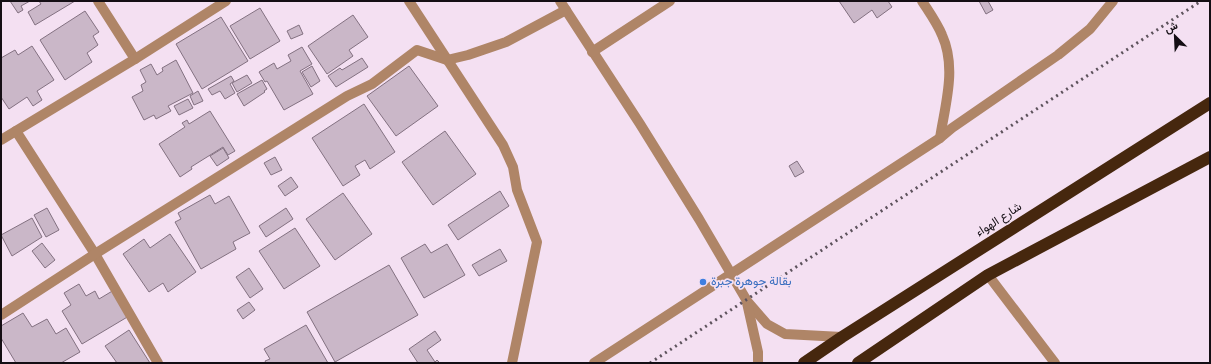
<svg xmlns="http://www.w3.org/2000/svg" width="1211" height="364" viewBox="0 0 1211 364" font-family="Overpass,Vazirmatn,sans-serif">
	<rect width="100%" height="100%" fill="#f4e0f2"/>
	<g fill="#cab7c8" stroke="#837181">
		<polygon points="10,1 30,1 21,6 23,10 18,13"/>
		<polygon points="39,1 75,1 35,25 28,12 41,4"/>
		<polygon points="839,1 888,1 892,7 877,18 872,10 854,23"/>
		<polygon points="979,1 988,1 993,10 986,14"/>
		<polygon points="260,8 280,41 250,59 230,26"/>
		<polygon points="85,11 99,32 93,36 98,45 87,53 92,62 65,80 40,40"/>
		<polygon points="353,15 368,37 349,50 353,56 327,74 308,46"/>
		<polygon points="221,17 248,61 202,89 176,44"/>
		<polygon points="299,25 303,34 291,39 287,31"/>
		<polygon points="32,46 54,80 37,91 42,100 33,106 27,97 9,109 1,97 1,58 15,50 18,55"/>
		<polygon points="302,47 312,64 300,71 313,94 284,110 267,81 265,82 259,72 274,63 277,69 291,61 288,55"/>
		<polygon points="362,58 368,67 336,87 328,76 340,68 342,70"/>
		<polygon points="176,60 193,93 168,106 171,111 156,119 154,115 144,120 132,97 143,91 141,85 146,82 140,70 151,64 157,75 163,71 162,68"/>
		<polygon points="312,66 320,81 311,87 302,72"/>
		<polygon points="409,66 438,106 396,136 367,96"/>
		<polygon points="247,75 252,83 237,92 232,83"/>
		<polygon points="231,76 234,81 230,84 235,93 225,99 220,91 212,95 208,89"/>
		<polygon points="262,80 267,89 264,91 265,92 244,106 237,94"/>
		<polygon points="198,91 203,101 194,105 190,96"/>
		<polygon points="188,99 193,108 179,115 174,106"/>
		<polygon points="364,104 395,152 370,169 365,160 355,166 360,175 343,186 312,138"/>
		<polygon points="210,111 235,151 228,155 223,147 191,167 192,169 180,177 159,144 185,127 182,123 187,120 189,124"/>
		<polygon points="445,131 476,174 433,205 402,162"/>
		<polygon points="223,148 229,158 217,166 210,156"/>
		<polygon points="275,157 282,170 271,175 264,163"/>
		<polygon points="797,161 804,172 795,177 789,166"/>
		<polygon points="291,177 298,187 285,196 278,186"/>
		<polygon points="500,191 509,206 458,240 448,225"/>
		<polygon points="343,193 372,234 335,260 306,219"/>
		<polygon points="210,195 215,204 229,196 250,233 233,242 236,249 201,269 175,222 181,219 178,213"/>
		<polygon points="47,208 59,230 46,237 34,215"/>
		<polygon points="286,208 293,219 266,237 259,226"/>
		<polygon points="32,218 42,237 12,256 1,235"/>
		<polygon points="295,228 320,266 284,289 259,251"/>
		<polygon points="170,234 196,272 168,292 163,283 149,292 123,254 144,239 150,248"/>
		<polygon points="42,243 55,260 45,268 32,251"/>
		<polygon points="425,244 431,253 447,244 465,275 424,298 401,258"/>
		<polygon points="500,249 507,261 479,276 472,265"/>
		<polygon points="389,265 418,315 335,362 307,312"/>
		<polygon points="249,268 263,289 250,298 236,277"/>
		<polygon points="79,284 86,296 95,291 99,299 114,290 129,316 82,344 62,311 71,305 64,293"/>
		<polygon points="249,302 255,310 243,319 237,310"/>
		<polygon points="23,313 32,327 47,319 56,334 66,328 80,352 61,363 16,363 1,338 1,326"/>
		<polygon points="306,325 328,363 266,363 265,361 270,359 264,349"/>
		<polygon points="129,330 150,363 117,363 105,346"/>
		<polygon points="435,331 441,340 427,350 435,362 437,360 440,363 418,363 409,349"/>
	</g>
	<g fill="none" stroke-linecap="round" stroke-linejoin="round">
		<g stroke="#af8567" stroke-width="10">
			<polyline points="98,1 135,59"/>
			<polyline points="409,1 503,145 513,167 517,190 537,242 512,363"/>
			<polyline points="560,1 640,124 699,219 747,301 767,324 785,334 842,337"/>
			<path d="M922,1C929,12 937,23 942,35C957,68 945,105 940,138"/>
			<polyline points="592,52 670,1"/>
			<polyline points="16,131 95,254 158,363"/>
			<polyline points="1,140 135,59 226,1"/>
			<polyline points="988,275 1055,363"/>
			<polyline points="747,303 758,352 758,363"/>
			<polyline points="1,315 95,254 347,96 372,84 417,50 447,60 468,55 506,42 566,10"/>
			<polyline points="594,363 940,138 952,128 1058,55 1090,29 1113,1"/>
		</g>
		<g stroke="#46270e" stroke-width="12">
			<polyline points="804,363 842,337 1210,103"/>
			<polyline points="858,363 988,275 1210,157"/>
		</g>
		<polyline stroke="#5d525c" stroke-width="3" stroke-dasharray="2 4" stroke-linecap="butt" points="650,363 1201,1"/>
	</g>
	<circle fill="#3f7fe0" stroke="#f4e0f2" stroke-width="1.5" cx="703" cy="282" r="4"/>
	<g text-anchor="middle" dominant-baseline="central" stroke-width="3.5" stroke-linejoin="round" paint-order="stroke">
		<g font-size="12" fill="#140e14" stroke="#f4e0f2">
			<text transform="translate(999 220) rotate(-33)">شارع الهواء</text>
		</g>
		<g font-size="12" fill="#366cbe" stroke="#f4e0f2" text-anchor="start">
			<text x="711" y="282">بقالة جوهرة جبرة</text>
		</g>
	</g>
	<rect width="1211" height="364" fill="none" stroke="#140e14" stroke-width="4"/>
	<g transform="translate(1175 36) rotate(336)" stroke="#f4e0f2" stroke-width="3" paint-order="stroke">
	<path d="M0-3L7 15L0 10L-7 15Z" fill="#140e14"/>
	<text y="-6" font-size="11" font-weight="bold" text-anchor="middle" fill="#140e14">ش</text>
	</g>
</svg>
